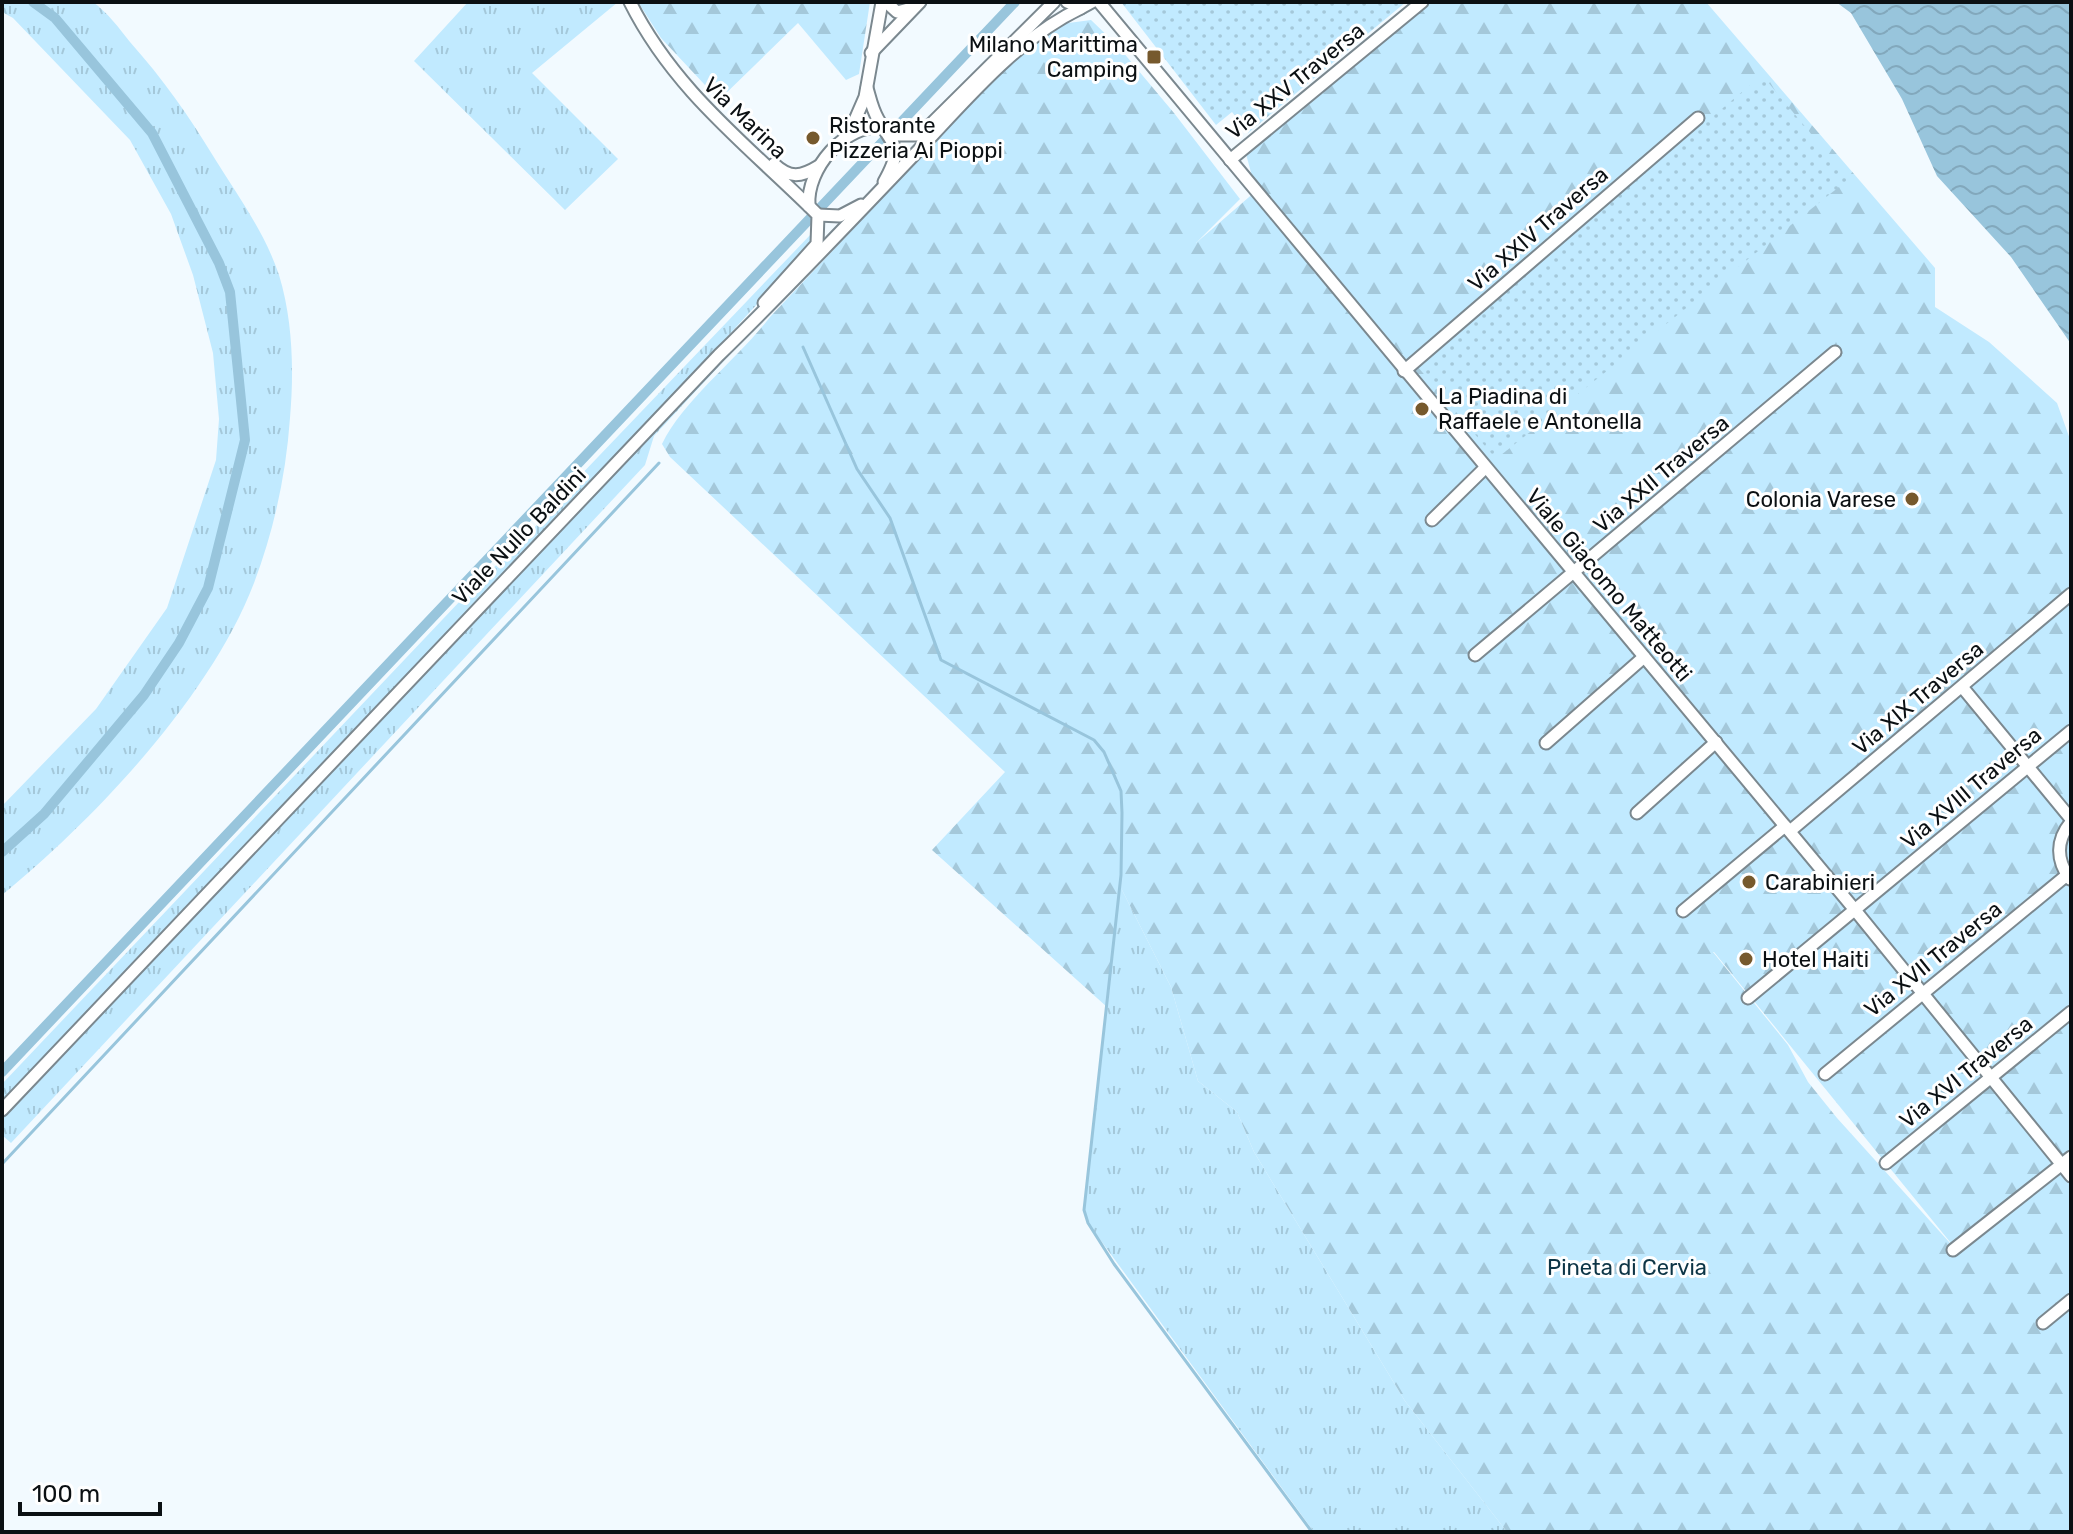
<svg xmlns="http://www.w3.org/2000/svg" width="2073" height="1534" viewBox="0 0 2073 1534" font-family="Rubik,sans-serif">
	<defs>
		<pattern id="grass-tufts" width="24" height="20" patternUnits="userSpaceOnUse" patternTransform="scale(2)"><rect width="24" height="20" fill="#c1eaff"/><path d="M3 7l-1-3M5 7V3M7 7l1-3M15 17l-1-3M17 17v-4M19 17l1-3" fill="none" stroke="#a4c8da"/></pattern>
		<pattern id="forest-firs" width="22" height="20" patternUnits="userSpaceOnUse" patternTransform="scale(2)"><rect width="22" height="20" fill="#c1eaff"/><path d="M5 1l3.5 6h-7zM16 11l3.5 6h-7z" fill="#a4c8da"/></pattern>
		<pattern id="park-dots" width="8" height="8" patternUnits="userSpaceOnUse" patternTransform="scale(2)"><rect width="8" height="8" fill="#c1eaff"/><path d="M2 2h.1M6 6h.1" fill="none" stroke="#a4c8da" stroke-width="1.8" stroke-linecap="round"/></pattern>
		<pattern id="water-waves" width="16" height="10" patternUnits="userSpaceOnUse" patternTransform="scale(2)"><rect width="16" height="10" fill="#98c5dc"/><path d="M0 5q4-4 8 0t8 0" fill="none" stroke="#82a8bc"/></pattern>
	</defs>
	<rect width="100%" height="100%" fill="#f2faff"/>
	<g fill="url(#grass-tufts)">
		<path d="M2,2H93C108,13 119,28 130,42C163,79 189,116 215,159C238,196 265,233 279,275C293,321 294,371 290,418C286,475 274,530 254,583C211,696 95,819 2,895V806L96,709L167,608L216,460L219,419L213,353L193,275L171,214L130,140L13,18L2,12Z"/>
		<polygon points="468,2 618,2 532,73 618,159 565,210 414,61"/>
		<polygon points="812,233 812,244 727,337 2,1104 2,1084 461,600 544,518 554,503"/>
		<polygon points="771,310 654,436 645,465 11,1143 2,1135 2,1118 649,434"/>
		<polygon points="1121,888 1171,987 1198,1081 1237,1112 1254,1152 1405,1401 1507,1532 1314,1532 1088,1223 1084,1210"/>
	</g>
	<g fill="url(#forest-firs)" fill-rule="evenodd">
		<polygon points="638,2 870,2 859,74 846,80 798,23 719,100 661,38"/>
		<path d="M1431,2H1706L1935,268V307L1989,342L2057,403L2071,442V1532H1507L1405,1401L1254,1152L1237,1112L1198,1081L1171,987L1122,890L1107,1007L932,850L1005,772L670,457L662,444C684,399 738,359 770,317L1024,48L1061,24L1091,20L1117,45L1174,113L1240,199L1196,243L1256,191L1246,154ZM1713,952H1714L1959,1253L1837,1118L1808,1082L1788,1045Z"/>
	</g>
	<g fill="url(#park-dots)">
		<polygon points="1121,2 1406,2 1248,133 1232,112 1216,125"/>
		<polygon points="1762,75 1849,179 1496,459 1417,366"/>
	</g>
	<polygon fill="url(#water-waves)" points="1836,2 2071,2 2071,344 2011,257 1937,176 1902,99 1851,13"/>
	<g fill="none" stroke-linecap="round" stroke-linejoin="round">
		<g stroke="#98c5dc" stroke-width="3">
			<polyline points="803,347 857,469 890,518 941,660 1094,740 1104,752 1121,791 1122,813 1121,875 1084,1210 1088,1223 1114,1264 1312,1532"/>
			<polyline points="2,1164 659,463"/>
		</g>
		<g stroke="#98c5dc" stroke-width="10">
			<polyline points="2,852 44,814 144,695 179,643 208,588 245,440 230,292 219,263 152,133 55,18 33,2"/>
			<polyline points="2,1072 1015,2"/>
		</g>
		<defs>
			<g id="minor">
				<path d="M630,2C675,92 749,146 818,215L817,244L764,303"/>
				<polyline points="886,2 897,12 912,8"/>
				<polyline points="1067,2 1081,8 1092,2"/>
				<polyline points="1099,2 1855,910 2071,1176"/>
				<polyline points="871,53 920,2"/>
				<path d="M867,88C870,98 872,109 878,119C894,148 904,146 884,182"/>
				<polyline points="892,135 920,135 1054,2"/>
				<polyline points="848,136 865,97 882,2"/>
				<polyline points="1230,160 1422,2"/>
				<path d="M774,164C790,179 801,177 819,166"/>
				<path d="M809,206C806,169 845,123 884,127"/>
				<polyline points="818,215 840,216 861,205"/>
				<polyline points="1404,371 1698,118"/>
				<polyline points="1432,520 1485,468"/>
				<polyline points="1475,655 1835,352"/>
				<polyline points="1963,688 2071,819"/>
				<polyline points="1546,743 1644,657"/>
				<polyline points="1637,813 1716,742"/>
				<polyline points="1790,831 2071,594"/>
				<path d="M2070,879C2056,860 2056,840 2071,822"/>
				<polyline points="1683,911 1785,826"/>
				<polyline points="1748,998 2071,731"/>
				<polyline points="1825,1074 2067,875"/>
				<path d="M2,1110L719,355C785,291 848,224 912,157C963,104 1014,40 1081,8"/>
				<polyline points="1886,1163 2071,1012"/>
				<polyline points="1953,1250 2071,1157"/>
				<polyline points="2043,1323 2071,1300"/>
			</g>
		</defs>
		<use href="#minor" stroke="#7b888f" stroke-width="15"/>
		<use href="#minor" stroke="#fff" stroke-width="11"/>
	</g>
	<g fill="#76592d" stroke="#fff" stroke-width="3">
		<rect x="1146" y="49" width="16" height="16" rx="4"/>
		<circle cx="813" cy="138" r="8"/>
		<circle cx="1422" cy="409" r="8"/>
		<circle cx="1912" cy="499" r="8"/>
		<circle cx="1749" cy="882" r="8"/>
		<circle cx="1746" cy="959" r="8"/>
	</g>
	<g text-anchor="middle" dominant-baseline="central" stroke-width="6" stroke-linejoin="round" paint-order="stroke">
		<g font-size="22" fill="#0b1013" stroke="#fff" text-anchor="start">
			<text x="1138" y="44" text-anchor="end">Milano Marittima<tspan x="1138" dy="25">Camping</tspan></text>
			<text x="829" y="125">Ristorante<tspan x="829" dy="25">Pizzeria Ai Pioppi</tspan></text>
			<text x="1438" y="396">La Piadina di<tspan x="1438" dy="25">Raffaele e Antonella</tspan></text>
			<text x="1896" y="499" text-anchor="end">Colonia Varese</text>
			<text x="1765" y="882">Carabinieri</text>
			<text x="1762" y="959">Hotel Haiti</text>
		</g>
		<g font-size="22" fill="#0b1013" stroke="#fff">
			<text transform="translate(1295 81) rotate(-39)">Via XXV Traversa</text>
			<text transform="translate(745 118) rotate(44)">Via Marina</text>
			<text transform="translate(1538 229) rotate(-41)">Via XXIV Traversa</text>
			<text transform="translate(1661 474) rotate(-40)">Via XXII Traversa</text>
			<text transform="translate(519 536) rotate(-46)">Viale Nullo Baldini</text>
			<text transform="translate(1609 585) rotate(50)">Viale Giacomo Matteotti</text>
			<text transform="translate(1918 698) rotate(-40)">Via XIX Traversa</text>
			<text transform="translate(1971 788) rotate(-40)">Via XVIII Traversa</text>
			<text transform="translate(1933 959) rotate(-39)">Via XVII Traversa</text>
			<text transform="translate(1966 1072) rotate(-39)">Via XVI Traversa</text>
		</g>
		<g font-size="22" fill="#0d3546" stroke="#fff">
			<text x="1627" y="1267">Pineta di Cervia</text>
		</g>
	</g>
	<rect width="2073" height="1534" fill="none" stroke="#0b1013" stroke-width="8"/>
	<path d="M20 1502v12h140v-12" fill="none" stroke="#0b1013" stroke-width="4"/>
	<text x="32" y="1502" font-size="24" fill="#0b1013" stroke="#ffffff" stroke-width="6" paint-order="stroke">100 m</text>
</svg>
